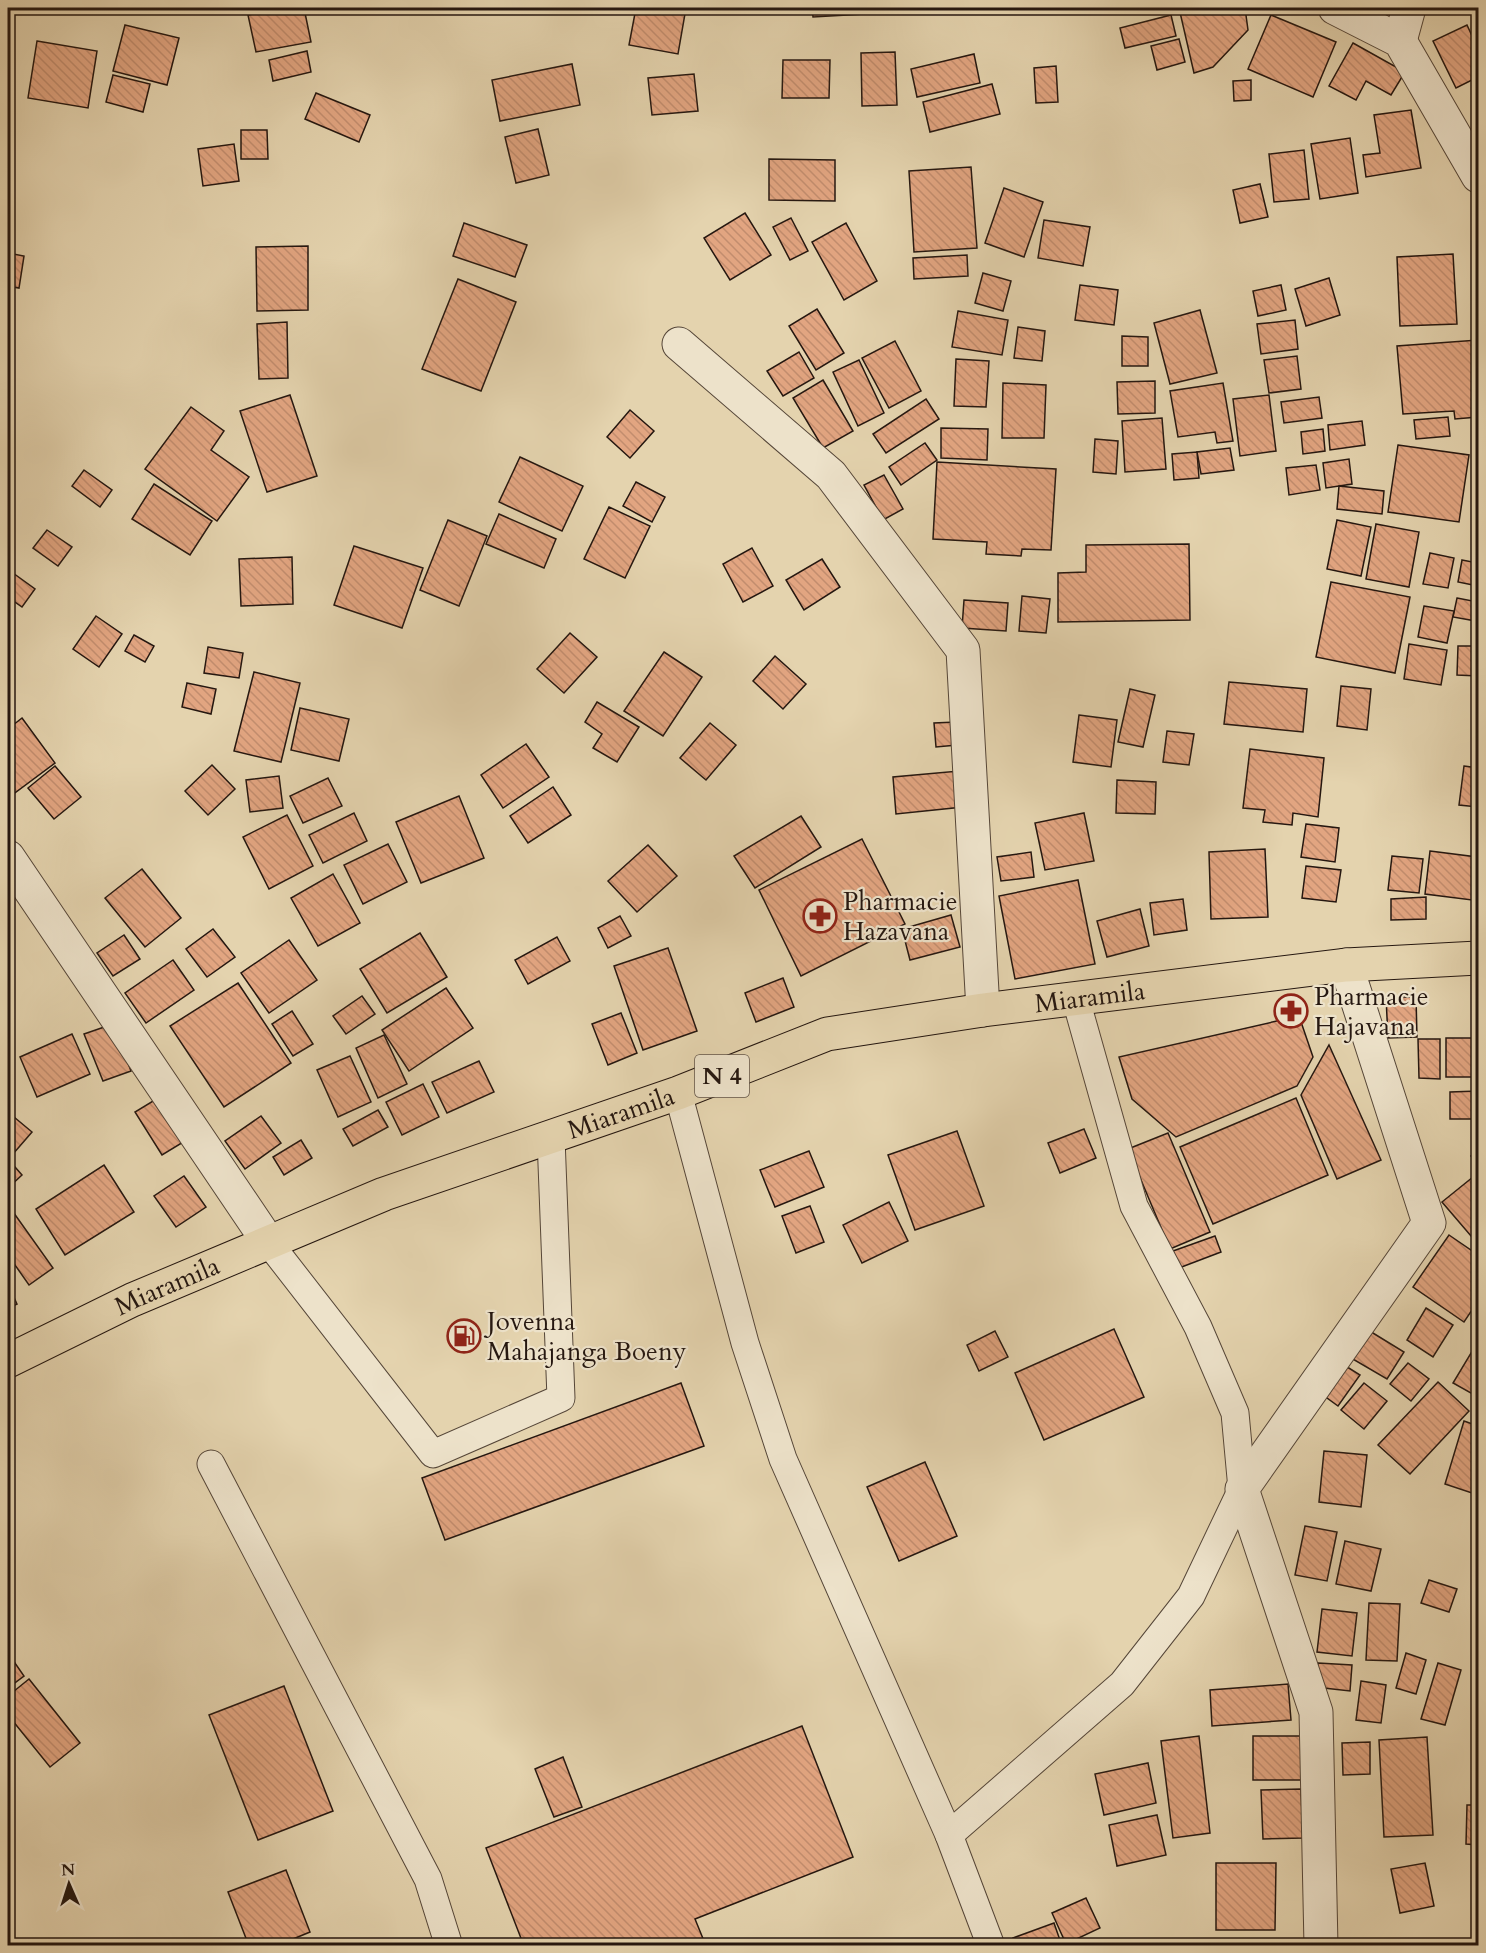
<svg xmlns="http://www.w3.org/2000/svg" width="1486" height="1953" viewBox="0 0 1486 1953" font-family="Cardo,serif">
	<defs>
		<pattern id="building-back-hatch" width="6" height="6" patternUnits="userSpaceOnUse" patternTransform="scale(1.5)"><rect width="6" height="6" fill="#e2a581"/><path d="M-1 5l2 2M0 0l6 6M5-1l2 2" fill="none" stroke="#c28d6e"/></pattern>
	</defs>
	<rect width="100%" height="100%" fill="#e4d3ae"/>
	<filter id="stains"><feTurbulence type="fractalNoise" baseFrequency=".00333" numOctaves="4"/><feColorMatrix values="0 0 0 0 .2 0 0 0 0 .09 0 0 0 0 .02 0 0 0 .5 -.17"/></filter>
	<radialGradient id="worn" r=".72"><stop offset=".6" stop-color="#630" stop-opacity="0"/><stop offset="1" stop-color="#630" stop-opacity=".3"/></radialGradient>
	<g fill="url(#building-back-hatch)" stroke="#251710" stroke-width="1.5">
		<polygon points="286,8 304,8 311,42 256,52 248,15"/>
		<polygon points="636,8 686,8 678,54 629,45"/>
		<polygon points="812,8 882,8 882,13 813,17"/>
		<polygon points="1179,8 1245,8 1248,30 1213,67 1194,73"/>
		<polygon points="1171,15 1176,36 1125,48 1120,28"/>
		<polygon points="1271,15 1336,42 1313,97 1248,69"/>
		<polygon points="125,25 179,38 167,85 113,71"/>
		<polygon points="1467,25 1478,49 1478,77 1456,88 1433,41"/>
		<polygon points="1179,39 1185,62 1157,70 1151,46"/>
		<polygon points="37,41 97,51 88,108 28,98"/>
		<polygon points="1353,43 1405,72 1391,95 1366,81 1356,100 1329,86"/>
		<polygon points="307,51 311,72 273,81 269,60"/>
		<polygon points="895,52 897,105 862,106 861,53"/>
		<polygon points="974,54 980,83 917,97 911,69"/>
		<polygon points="783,60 830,60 829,98 782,98"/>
		<polygon points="572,64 580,105 500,121 492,80"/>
		<polygon points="1056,66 1058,102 1036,103 1034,68"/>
		<polygon points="694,74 698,111 652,115 648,78"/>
		<polygon points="113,75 150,84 143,112 106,102"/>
		<polygon points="1251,80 1251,100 1234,101 1233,81"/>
		<polygon points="992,84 1000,114 930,132 923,102"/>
		<polygon points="316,93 370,115 359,142 305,119"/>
		<polygon points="1411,110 1421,168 1366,177 1363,155 1380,153 1374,115"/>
		<polygon points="538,129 549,175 516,183 505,137"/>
		<polygon points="241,130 267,130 268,159 241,159"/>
		<polygon points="1350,138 1358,193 1320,199 1311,144"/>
		<polygon points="234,144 239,181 203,186 198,149"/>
		<polygon points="1304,150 1309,199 1274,202 1269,154"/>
		<polygon points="769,159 835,160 835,201 769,200"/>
		<polygon points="971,167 977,248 914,252 909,171"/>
		<polygon points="1260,184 1268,217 1240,223 1233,190"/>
		<polygon points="1004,188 1043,202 1024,257 985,243"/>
		<polygon points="745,213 771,255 730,280 704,238"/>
		<polygon points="791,218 808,251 790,260 773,227"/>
		<polygon points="1044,220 1090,227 1083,266 1038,258"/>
		<polygon points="464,223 527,245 515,277 453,256"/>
		<polygon points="846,223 877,281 844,300 812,242"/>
		<polygon points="308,246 308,310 257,311 256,247"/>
		<polygon points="8,253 24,256 19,288 8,286"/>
		<polygon points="1453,254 1457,324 1400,326 1397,257"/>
		<polygon points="967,255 968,276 914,279 913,258"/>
		<polygon points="983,273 1011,281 1003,311 975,303"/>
		<polygon points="1329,278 1340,315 1306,326 1295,289"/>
		<polygon points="458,279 516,302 481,391 422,369"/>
		<polygon points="1080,285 1118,290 1114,325 1075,320"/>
		<polygon points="1281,285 1286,310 1258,316 1253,291"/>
		<polygon points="817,309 844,353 816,370 789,326"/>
		<polygon points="1200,310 1217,373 1170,384 1154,323"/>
		<polygon points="958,311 1008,320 1002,355 952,347"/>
		<polygon points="1295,320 1298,349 1261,354 1257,324"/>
		<polygon points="287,322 288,378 259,379 257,324"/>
		<polygon points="1018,327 1045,331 1042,361 1014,358"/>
		<polygon points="1122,336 1148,337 1148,366 1122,366"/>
		<polygon points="1478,340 1478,417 1455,419 1454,411 1403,414 1397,346"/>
		<polygon points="895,341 921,391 889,408 862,358"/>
		<polygon points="799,352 814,378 783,396 767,371"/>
		<polygon points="1297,356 1301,389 1269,393 1264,360"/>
		<polygon points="956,359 989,361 986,407 954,406"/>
		<polygon points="859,360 884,413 858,426 833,372"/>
		<polygon points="823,380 853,431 823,448 793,398"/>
		<polygon points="1155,381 1155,413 1118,414 1117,382"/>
		<polygon points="1003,383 1046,385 1044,438 1002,438"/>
		<polygon points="1223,383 1233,441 1217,443 1215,432 1178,437 1170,391"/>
		<polygon points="290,395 317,476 267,492 240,411"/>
		<polygon points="1269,395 1276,451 1240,456 1233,399"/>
		<polygon points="1319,397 1322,418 1284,423 1281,402"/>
		<polygon points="926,399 939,419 886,453 873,434"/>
		<polygon points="191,407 224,431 211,450 249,477 217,521 145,469"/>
		<polygon points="630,410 654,431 630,458 607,437"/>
		<polygon points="1448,417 1450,436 1416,439 1414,420"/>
		<polygon points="1162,418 1166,469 1125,472 1122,421"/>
		<polygon points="1362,421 1365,445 1330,450 1328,425"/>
		<polygon points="941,428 988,429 987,460 941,458"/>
		<polygon points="1323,429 1325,451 1303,454 1301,432"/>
		<polygon points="1095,439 1118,441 1116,474 1093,472"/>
		<polygon points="925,443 937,460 901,485 889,467"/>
		<polygon points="1398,445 1469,455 1459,522 1388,512"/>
		<polygon points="1230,448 1234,470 1201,474 1197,452"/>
		<polygon points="1197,452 1199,478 1174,480 1172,454"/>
		<polygon points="520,457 583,486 562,531 499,502"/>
		<polygon points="1349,459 1352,484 1326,488 1323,463"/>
		<polygon points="937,462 1056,469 1051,550 1022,549 1021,556 986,554 987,542 933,539"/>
		<polygon points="1316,465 1320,490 1289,495 1286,468"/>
		<polygon points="84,470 112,490 100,507 72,486"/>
		<polygon points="884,475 903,509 883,520 864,485"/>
		<polygon points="636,482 665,497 652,522 623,506"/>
		<polygon points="154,484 212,521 190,555 132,519"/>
		<polygon points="1339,486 1384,491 1382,514 1337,509"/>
		<polygon points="609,507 650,526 625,578 584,559"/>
		<polygon points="499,514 556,539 544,568 486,544"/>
		<polygon points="448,520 487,536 459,606 420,590"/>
		<polygon points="1337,520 1371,527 1361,576 1327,569"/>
		<polygon points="1376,524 1419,532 1409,587 1366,579"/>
		<polygon points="47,530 72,547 58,566 33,548"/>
		<polygon points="1189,544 1190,620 1058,622 1058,573 1086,572 1086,545"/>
		<polygon points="354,546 423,568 402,628 334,605"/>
		<polygon points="752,548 773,586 743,602 723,564"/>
		<polygon points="1430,553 1454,558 1448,588 1423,584"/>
		<polygon points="292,557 293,604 241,606 239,559"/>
		<polygon points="822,559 840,587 804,610 786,580"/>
		<polygon points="1462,560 1478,563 1478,586 1458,582"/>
		<polygon points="13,573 35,589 22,607 8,597 8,580"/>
		<polygon points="1331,582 1410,597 1395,673 1316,657"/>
		<polygon points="1022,596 1050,599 1046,633 1019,631"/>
		<polygon points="1457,598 1478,602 1476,621 1453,617"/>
		<polygon points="964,600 1008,603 1006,631 962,628"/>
		<polygon points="1424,606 1454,611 1447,643 1418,637"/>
		<polygon points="96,616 122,634 99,667 73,649"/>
		<polygon points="570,633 597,657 564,693 537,669"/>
		<polygon points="134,635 154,646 145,662 125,651"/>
		<polygon points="1409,644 1447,650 1441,685 1404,679"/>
		<polygon points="1458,646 1478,646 1478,676 1457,675"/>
		<polygon points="208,647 243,653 239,678 204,673"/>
		<polygon points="664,652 702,677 663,736 624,711"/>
		<polygon points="775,656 806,684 783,709 753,681"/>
		<polygon points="254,672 300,683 281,762 234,751"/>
		<polygon points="1229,682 1307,689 1303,732 1224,724"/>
		<polygon points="187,683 216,689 211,714 182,707"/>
		<polygon points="1341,686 1371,689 1367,730 1337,726"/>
		<polygon points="1130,689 1155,695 1143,747 1118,742"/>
		<polygon points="1476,698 1478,699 1478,723 1473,722"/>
		<polygon points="597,702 639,727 617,762 593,748 602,734 585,722"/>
		<polygon points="300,708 349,719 339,761 291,750"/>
		<polygon points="1079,715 1117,720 1111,767 1073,762"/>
		<polygon points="22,718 55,763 8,798 8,729"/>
		<polygon points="956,722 957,745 936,747 934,723"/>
		<polygon points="710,723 736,745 706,780 680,758"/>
		<polygon points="1167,731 1194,734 1189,765 1163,762"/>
		<polygon points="526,744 549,777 503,808 481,775"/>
		<polygon points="1250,749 1324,758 1318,817 1293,813 1292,825 1263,822 1265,810 1243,808"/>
		<polygon points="212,765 235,789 208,815 185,791"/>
		<polygon points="55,766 81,797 54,819 28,788"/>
		<polygon points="1464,766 1478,768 1478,807 1459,805"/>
		<polygon points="959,771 963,807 896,814 893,777"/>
		<polygon points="279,776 283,808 250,812 246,780"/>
		<polygon points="328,778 342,806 303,823 290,796"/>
		<polygon points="1117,780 1156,782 1155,814 1116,813"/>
		<polygon points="553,787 571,815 528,843 510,816"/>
		<polygon points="459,796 484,858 421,883 396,822"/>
		<polygon points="354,813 367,841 323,863 309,835"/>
		<polygon points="1084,813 1094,861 1045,870 1035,823"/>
		<polygon points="287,815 313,866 269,889 243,837"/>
		<polygon points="801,816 821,847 755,888 734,856"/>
		<polygon points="1478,821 1478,847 1474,846"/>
		<polygon points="1306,824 1339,828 1335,862 1301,857"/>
		<polygon points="862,839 905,924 801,976 759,890"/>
		<polygon points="388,844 407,882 363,904 344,865"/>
		<polygon points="648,845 677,876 637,912 608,881"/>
		<polygon points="1265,849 1268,917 1211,919 1209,852"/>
		<polygon points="1430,851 1477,857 1472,900 1425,894"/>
		<polygon points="1031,852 1034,877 1001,881 997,857"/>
		<polygon points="1392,856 1423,859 1419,893 1388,890"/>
		<polygon points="1306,866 1341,870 1336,902 1302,898"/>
		<polygon points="142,869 181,918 145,947 105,898"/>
		<polygon points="333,874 360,923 318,946 291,898"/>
		<polygon points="1078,880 1095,964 1015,979 999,896"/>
		<polygon points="1426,897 1426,919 1391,920 1391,899"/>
		<polygon points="1183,899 1187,930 1154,935 1150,903"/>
		<polygon points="1140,909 1149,946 1107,957 1097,921"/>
		<polygon points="951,915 960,947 910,960 902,929"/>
		<polygon points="620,916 631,936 608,948 598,928"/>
		<polygon points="213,929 235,957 207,977 186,949"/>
		<polygon points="420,933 447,977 387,1013 360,969"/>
		<polygon points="124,935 140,959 113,976 97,953"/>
		<polygon points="557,937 570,961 528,984 515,960"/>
		<polygon points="289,940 317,980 269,1013 241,973"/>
		<polygon points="668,948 697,1031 643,1050 614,966"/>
		<polygon points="173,960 194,990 146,1023 125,993"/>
		<polygon points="783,978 794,1007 756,1022 745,993"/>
		<polygon points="238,983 291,1063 224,1107 170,1026"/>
		<polygon points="446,988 473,1028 409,1071 382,1030"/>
		<polygon points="362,996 375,1014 346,1034 333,1016"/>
		<polygon points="1386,997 1416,997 1417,1037 1388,1038"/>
		<polygon points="292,1011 313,1044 293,1056 272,1024"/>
		<polygon points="621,1013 637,1053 608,1065 592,1024"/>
		<polygon points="1299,1016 1313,1057 1297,1086 1176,1137 1132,1099 1119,1057"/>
		<polygon points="113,1024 131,1071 103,1081 84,1034"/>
		<polygon points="1474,1030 1478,1030 1478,1072 1476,1072"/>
		<polygon points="72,1034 90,1074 37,1097 20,1057"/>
		<polygon points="384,1035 407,1084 378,1098 356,1048"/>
		<rect x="1446" y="1038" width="27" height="39"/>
		<polygon points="1418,1039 1440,1039 1440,1079 1419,1078"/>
		<polygon points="1329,1045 1381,1160 1337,1179 1301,1095"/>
		<polygon points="350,1056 371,1102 338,1117 317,1070"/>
		<polygon points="479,1061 494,1092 447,1113 432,1082"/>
		<polygon points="423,1084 439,1117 402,1135 386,1102"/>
		<polygon points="1478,1091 1478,1119 1450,1119 1450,1092"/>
		<polygon points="158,1098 185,1141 162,1155 135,1112"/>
		<polygon points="1296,1098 1328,1175 1213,1224 1180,1147"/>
		<polygon points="378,1110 388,1127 353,1146 343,1129"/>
		<polygon points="8,1112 32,1132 13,1154 8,1150"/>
		<polygon points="261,1116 281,1143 245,1169 225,1141"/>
		<polygon points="1084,1129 1096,1158 1060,1173 1048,1143"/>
		<polygon points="957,1131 984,1206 915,1230 888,1155"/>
		<polygon points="1168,1133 1210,1232 1170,1249 1128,1149"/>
		<polygon points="301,1140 312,1158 284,1175 273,1157"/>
		<polygon points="1478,1148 1478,1163 1471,1156"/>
		<polygon points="809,1151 824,1187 775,1207 760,1170"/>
		<polygon points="8,1159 22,1175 8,1188"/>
		<polygon points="104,1165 134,1212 65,1255 36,1209"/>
		<polygon points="184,1176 206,1207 176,1227 154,1196"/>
		<polygon points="1473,1177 1478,1183 1478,1230 1471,1236 1442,1202"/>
		<polygon points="889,1202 908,1241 862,1263 843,1225"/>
		<polygon points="810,1206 824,1242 796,1253 782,1216"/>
		<polygon points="11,1209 53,1268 29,1285 8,1255 8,1211"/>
		<polygon points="1449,1235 1478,1255 1478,1301 1464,1322 1413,1287"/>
		<polygon points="1215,1236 1221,1252 1179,1268 1173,1251"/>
		<polygon points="8,1284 17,1304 8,1308"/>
		<polygon points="1426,1308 1453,1325 1433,1357 1407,1340"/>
		<polygon points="1114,1329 1144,1397 1044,1440 1015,1373"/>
		<polygon points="1368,1330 1404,1352 1387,1379 1351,1358"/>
		<polygon points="995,1331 1008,1357 979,1371 967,1345"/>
		<polygon points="1474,1348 1478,1351 1478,1397 1453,1383"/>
		<polygon points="1408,1363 1429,1379 1411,1401 1390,1384"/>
		<polygon points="1344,1365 1360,1375 1338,1406 1323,1395"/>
		<polygon points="1438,1382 1469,1411 1410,1474 1378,1445"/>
		<polygon points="681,1383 704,1446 445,1540 422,1478"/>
		<polygon points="1364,1383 1387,1401 1364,1429 1341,1410"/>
		<polygon points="1464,1421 1478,1426 1478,1495 1445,1484"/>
		<polygon points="1324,1451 1367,1455 1361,1507 1319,1502"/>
		<polygon points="925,1462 957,1536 899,1561 867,1487"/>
		<polygon points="1305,1526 1337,1532 1327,1581 1295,1575"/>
		<polygon points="1345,1541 1381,1549 1371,1591 1336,1584"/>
		<polygon points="1429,1580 1457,1589 1449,1612 1421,1603"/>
		<polygon points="1369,1603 1400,1604 1397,1661 1366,1660"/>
		<polygon points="1322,1609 1357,1613 1352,1656 1317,1652"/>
		<polygon points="8,1653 24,1676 8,1688"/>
		<polygon points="1406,1653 1426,1660 1416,1694 1396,1688"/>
		<polygon points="1318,1663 1352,1665 1350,1691 1315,1687"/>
		<polygon points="1438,1663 1461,1670 1445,1725 1421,1719"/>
		<polygon points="29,1679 80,1743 50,1767 8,1715 8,1696"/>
		<polygon points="1361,1681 1386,1685 1381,1723 1356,1720"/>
		<polygon points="1288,1684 1291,1720 1212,1726 1210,1690"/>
		<polygon points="284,1686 333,1811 258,1840 209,1715"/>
		<polygon points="802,1726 853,1857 695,1919 706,1946 524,1946 486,1848"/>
		<polygon points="1199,1736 1210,1833 1173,1838 1161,1741"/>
		<polygon points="1253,1736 1302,1736 1301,1780 1253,1780"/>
		<polygon points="1427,1737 1433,1835 1384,1837 1379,1740"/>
		<polygon points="1370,1742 1370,1774 1343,1775 1342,1743"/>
		<polygon points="563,1757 582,1807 554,1817 535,1769"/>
		<polygon points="1148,1763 1156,1803 1104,1815 1095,1774"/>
		<polygon points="1301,1789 1303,1838 1263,1839 1261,1790"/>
		<polygon points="1467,1805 1478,1805 1478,1845 1466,1844"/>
		<polygon points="1157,1815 1166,1855 1117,1866 1109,1825"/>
		<polygon points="1216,1863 1276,1863 1275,1930 1216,1930"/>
		<polygon points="1425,1863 1434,1906 1400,1913 1391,1869"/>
		<polygon points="286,1870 310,1932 276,1946 249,1946 228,1892"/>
		<polygon points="1086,1898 1100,1928 1066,1944 1052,1913"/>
		<polygon points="1054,1923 1062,1946 1016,1946 1013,1938"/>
	</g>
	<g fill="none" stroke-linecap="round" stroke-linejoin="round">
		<defs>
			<g id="lane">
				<polyline points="678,1093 745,1343 783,1459 949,1835 991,1946"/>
				<polyline points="269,1243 433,1454 561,1398 551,1138"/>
				<polyline points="211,1464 428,1879 449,1946"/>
				<polyline points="949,1835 1122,1684 1191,1596 1242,1489 1235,1413 1198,1327 1134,1206 1076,1000"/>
			</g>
			<g id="street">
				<polyline points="1335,8 1400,41 1478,176"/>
				<polyline points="1400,41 1409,8"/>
				<polyline points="679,344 831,475 963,650 983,1010"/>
				<polyline points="8,857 269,1243"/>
				<polyline points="1321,1946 1316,1712 1242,1489 1429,1223 1346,965"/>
			</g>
			<g id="primary">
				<path id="s1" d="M8,1361L132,1300L384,1194L678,1093L827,1034L983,1010L1346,965L1478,958"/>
			</g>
		</defs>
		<use href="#lane" stroke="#554638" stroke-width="29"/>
		<use href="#street" stroke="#554638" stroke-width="35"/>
		<use href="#primary" stroke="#251710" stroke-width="35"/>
		<use href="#lane" stroke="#ede2ca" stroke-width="27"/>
		<use href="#street" stroke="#ede2ca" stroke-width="33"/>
		<use href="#primary" stroke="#e4d3ae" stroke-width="33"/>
	</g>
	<defs>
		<symbol id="pharmacy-ring" viewBox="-11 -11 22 22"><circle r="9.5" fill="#ede2ca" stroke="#8f2418" stroke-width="1.5"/><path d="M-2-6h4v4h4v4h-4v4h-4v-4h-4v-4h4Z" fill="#8f2418"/></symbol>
		<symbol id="fuel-ring" viewBox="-11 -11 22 22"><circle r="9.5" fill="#ede2ca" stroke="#8f2418" stroke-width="1.5"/><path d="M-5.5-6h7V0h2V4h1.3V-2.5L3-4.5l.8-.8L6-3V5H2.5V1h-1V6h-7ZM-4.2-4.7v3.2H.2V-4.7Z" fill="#8f2418"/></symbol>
	</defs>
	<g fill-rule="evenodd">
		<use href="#pharmacy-ring" x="801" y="897" width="38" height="38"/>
		<use href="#pharmacy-ring" x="1272" y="992" width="38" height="38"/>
		<use href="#fuel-ring" x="445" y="1317" width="38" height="38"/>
	</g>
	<g text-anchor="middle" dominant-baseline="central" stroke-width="4.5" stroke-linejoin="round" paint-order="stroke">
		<rect fill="#ede2ca" stroke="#615448" stroke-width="1.5" x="695" y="1055" width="54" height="42" rx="4.5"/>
		<g font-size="24" font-weight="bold" fill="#251710">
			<text x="722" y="1076">N 4</text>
		</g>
		<g font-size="26" fill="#251710" stroke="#ede2ca" text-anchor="start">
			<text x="843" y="901">Pharmacie<tspan x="843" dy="30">Hazavana</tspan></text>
			<text x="1314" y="996">Pharmacie<tspan x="1314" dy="30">Hajavana</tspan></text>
			<text x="487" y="1321">Jovenna<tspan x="487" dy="30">Mahajanga Boeny</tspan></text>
		</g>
		<g font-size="26" fill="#251710" stroke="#ede2ca">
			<text stroke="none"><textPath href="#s1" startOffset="1148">Miaramila</textPath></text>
			<text stroke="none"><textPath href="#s1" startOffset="662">Miaramila</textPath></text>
			<text stroke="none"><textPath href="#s1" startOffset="176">Miaramila</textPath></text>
		</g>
	</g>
	<rect width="1486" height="1953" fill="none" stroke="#e4d3ae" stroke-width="30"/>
	<rect x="9" y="9" width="1468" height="1935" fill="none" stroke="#251710" stroke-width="3"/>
	<rect x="15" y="15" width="1456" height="1923" fill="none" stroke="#251710" stroke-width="1.5"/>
	<g transform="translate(69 1884) rotate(357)" stroke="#ede2ca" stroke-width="4.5" paint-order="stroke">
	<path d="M0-4.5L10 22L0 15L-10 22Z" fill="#251710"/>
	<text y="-9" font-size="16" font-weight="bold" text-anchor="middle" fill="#251710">N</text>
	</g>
	<rect width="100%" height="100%" filter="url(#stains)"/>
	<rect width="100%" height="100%" fill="url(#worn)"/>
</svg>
